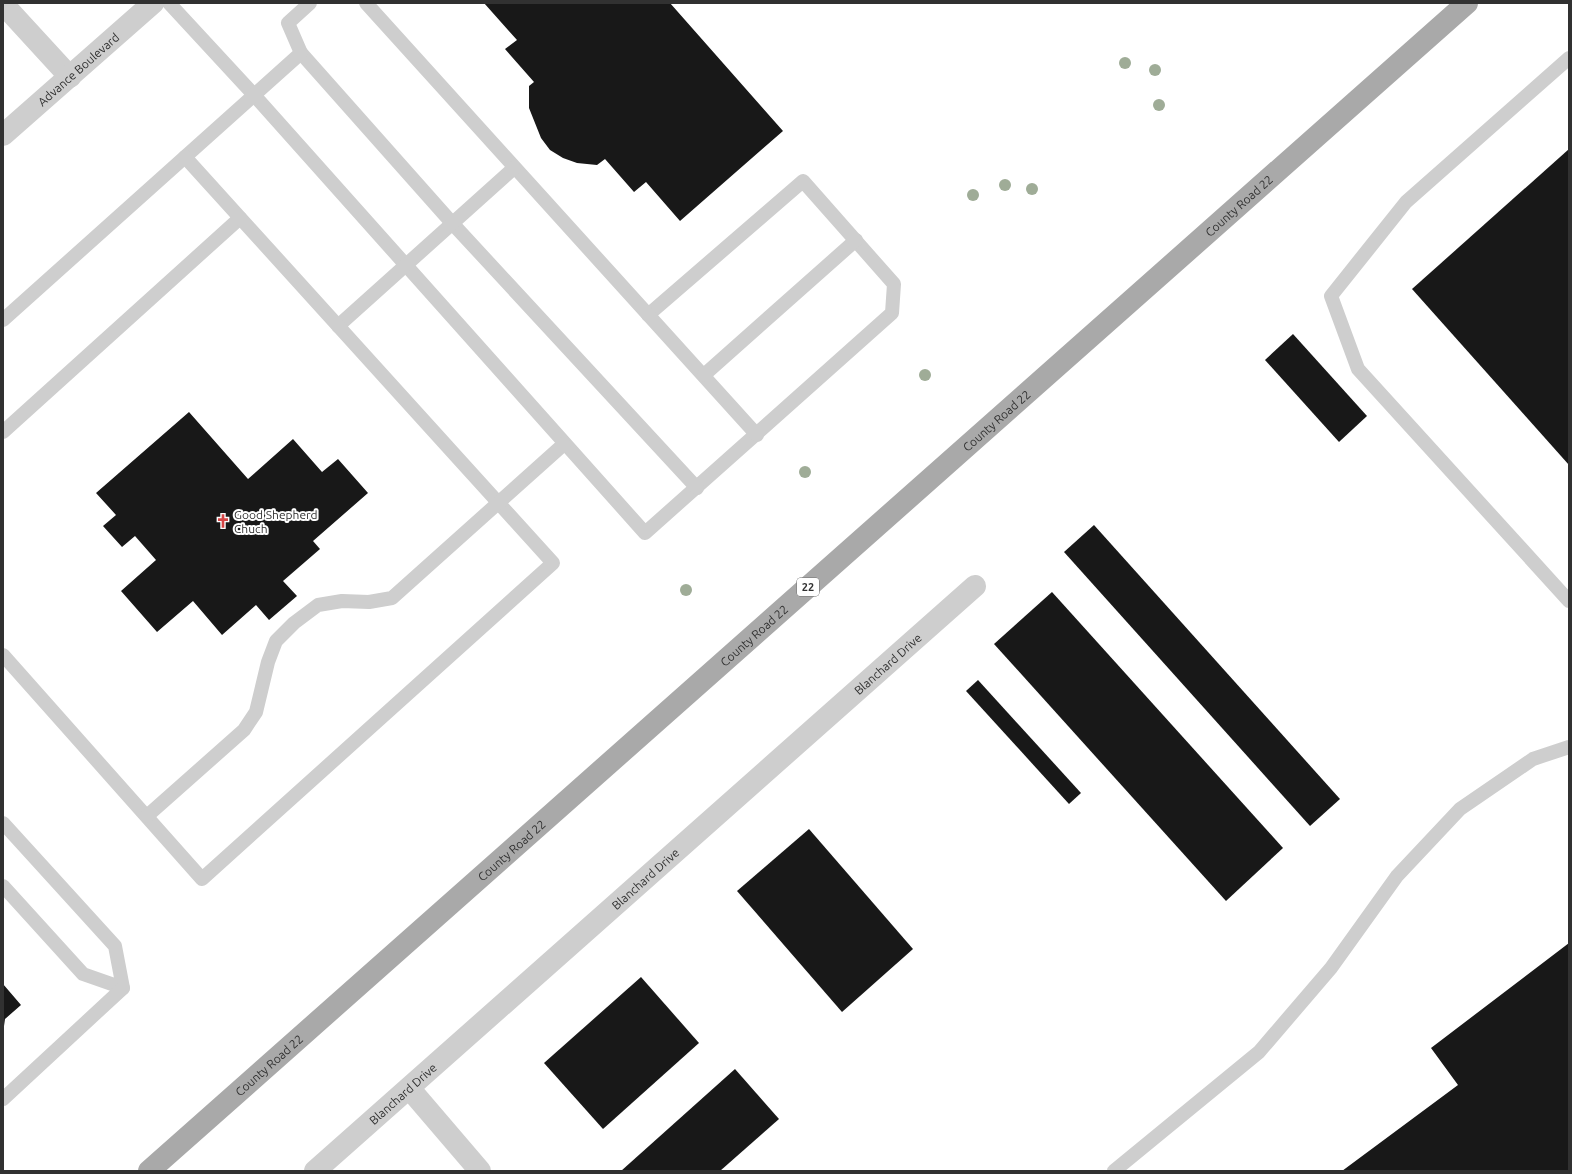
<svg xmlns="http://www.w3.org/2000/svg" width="1572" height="1174" viewBox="0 0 1572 1174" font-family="Ubuntu,sans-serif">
	<rect width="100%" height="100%" fill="#fff"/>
	<g fill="#181818">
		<polygon points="484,3 670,3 783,131 680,221 646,182 634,192 605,159 597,165 577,163 563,158 550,150 541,138 529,108 529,86 534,82 505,49 517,40"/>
		<polygon points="1569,149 1569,465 1412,289"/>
		<polygon points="1293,334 1367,416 1339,442 1265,360"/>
		<polygon points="189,412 248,479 293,439 322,472 338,459 368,493 313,541 320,549 283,581 297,596 269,620 256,605 222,635 193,601 157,632 121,591 156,560 135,536 122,547 103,526 116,515 96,493"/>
		<polygon points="1094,525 1340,799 1310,826 1064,552"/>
		<polygon points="1052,592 1283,848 1226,901 994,644"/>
		<polygon points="978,680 1081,793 1069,804 966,691"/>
		<polygon points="809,829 913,949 842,1012 737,891"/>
		<polygon points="1569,943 1569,1171 1342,1171 1458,1085 1431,1048"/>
		<polygon points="641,977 699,1043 603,1129 544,1063"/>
		<polygon points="3,984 21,1005 5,1019 4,1026"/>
		<polygon points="735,1069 779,1119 720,1171 621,1171"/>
	</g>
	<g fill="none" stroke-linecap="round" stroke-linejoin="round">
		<g stroke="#cecece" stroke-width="14">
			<polyline points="169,3 254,95 645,533 892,313 894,284 803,181 648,315"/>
			<polyline points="366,3 757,435"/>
			<polyline points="301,53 452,223 697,488"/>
			<polyline points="1569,58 1406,202 1331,296 1358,369 1569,601"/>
			<polyline points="3,320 301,53 288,23 310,3"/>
			<polyline points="338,326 514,168"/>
			<polyline points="704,375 856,240"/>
			<polyline points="3,432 240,218"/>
			<polyline points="3,655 202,879 553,563 185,157"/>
			<polyline points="147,816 244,730 256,712 268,662 276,641 294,623 318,605 342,601 369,602 392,598 564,444"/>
			<polyline points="3,823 115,946 123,988 83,974 3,886"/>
			<polyline points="3,1099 123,988"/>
			<polyline points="1114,1171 1259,1052 1331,968 1397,876 1460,809 1533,759 1569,747"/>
		</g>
		<g stroke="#cecece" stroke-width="22">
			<polyline points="3,4 70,77"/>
			<path id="s1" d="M3,135L153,3"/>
			<polyline points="409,1088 480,1171"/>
			<path id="s2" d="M315,1171L975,586"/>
		</g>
		<path stroke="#a9a9a9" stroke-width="22" id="s3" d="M149,1171L1467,3"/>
	</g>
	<g fill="#9fac97">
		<circle cx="1125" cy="63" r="6"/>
		<circle cx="1155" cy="70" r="6"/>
		<circle cx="1159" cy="105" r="6"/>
		<circle cx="1005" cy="185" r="6"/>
		<circle cx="1032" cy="189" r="6"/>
		<circle cx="973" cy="195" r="6"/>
		<circle cx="925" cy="375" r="6"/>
		<circle cx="805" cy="472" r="6"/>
		<circle cx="686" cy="590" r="6"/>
	</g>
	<defs>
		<symbol id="church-bare" viewBox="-9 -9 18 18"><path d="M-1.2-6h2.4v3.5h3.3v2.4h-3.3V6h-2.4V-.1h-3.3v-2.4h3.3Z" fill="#d54545" stroke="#fff" stroke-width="2.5" paint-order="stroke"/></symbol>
	</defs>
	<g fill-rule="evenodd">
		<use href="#church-bare" x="213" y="511" width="20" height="20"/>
	</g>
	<g text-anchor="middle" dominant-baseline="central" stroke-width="4" stroke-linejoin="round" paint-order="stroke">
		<rect fill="#fff" stroke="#6f6f6f" stroke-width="1" x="797" y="578" width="22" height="18" rx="3"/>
		<g font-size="11" font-weight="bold" fill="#313131">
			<text x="808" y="587">22</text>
		</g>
		<g font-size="12" fill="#313131" stroke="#fff">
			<text stroke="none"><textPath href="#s1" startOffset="100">Advance Boulevard</textPath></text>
			<text stroke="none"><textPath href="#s3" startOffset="1456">County Road 22</textPath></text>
			<text stroke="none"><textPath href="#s3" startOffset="1132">County Road 22</textPath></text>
			<text stroke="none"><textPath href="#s3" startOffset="808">County Road 22</textPath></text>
			<text stroke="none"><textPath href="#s2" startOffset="765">Blanchard Drive</textPath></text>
			<text stroke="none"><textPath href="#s3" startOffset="484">County Road 22</textPath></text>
			<text stroke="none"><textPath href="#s2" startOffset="441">Blanchard Drive</textPath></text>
			<text stroke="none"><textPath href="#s3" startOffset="160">County Road 22</textPath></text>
			<text stroke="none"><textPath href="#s2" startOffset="117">Blanchard Drive</textPath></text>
		</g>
		<g font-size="12" fill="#313131" stroke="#fff" text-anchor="start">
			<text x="234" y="514">Good Shepherd<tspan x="234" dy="14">Chuch</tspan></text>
		</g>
	</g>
	<rect width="1572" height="1174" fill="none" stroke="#313131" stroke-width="8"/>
</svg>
